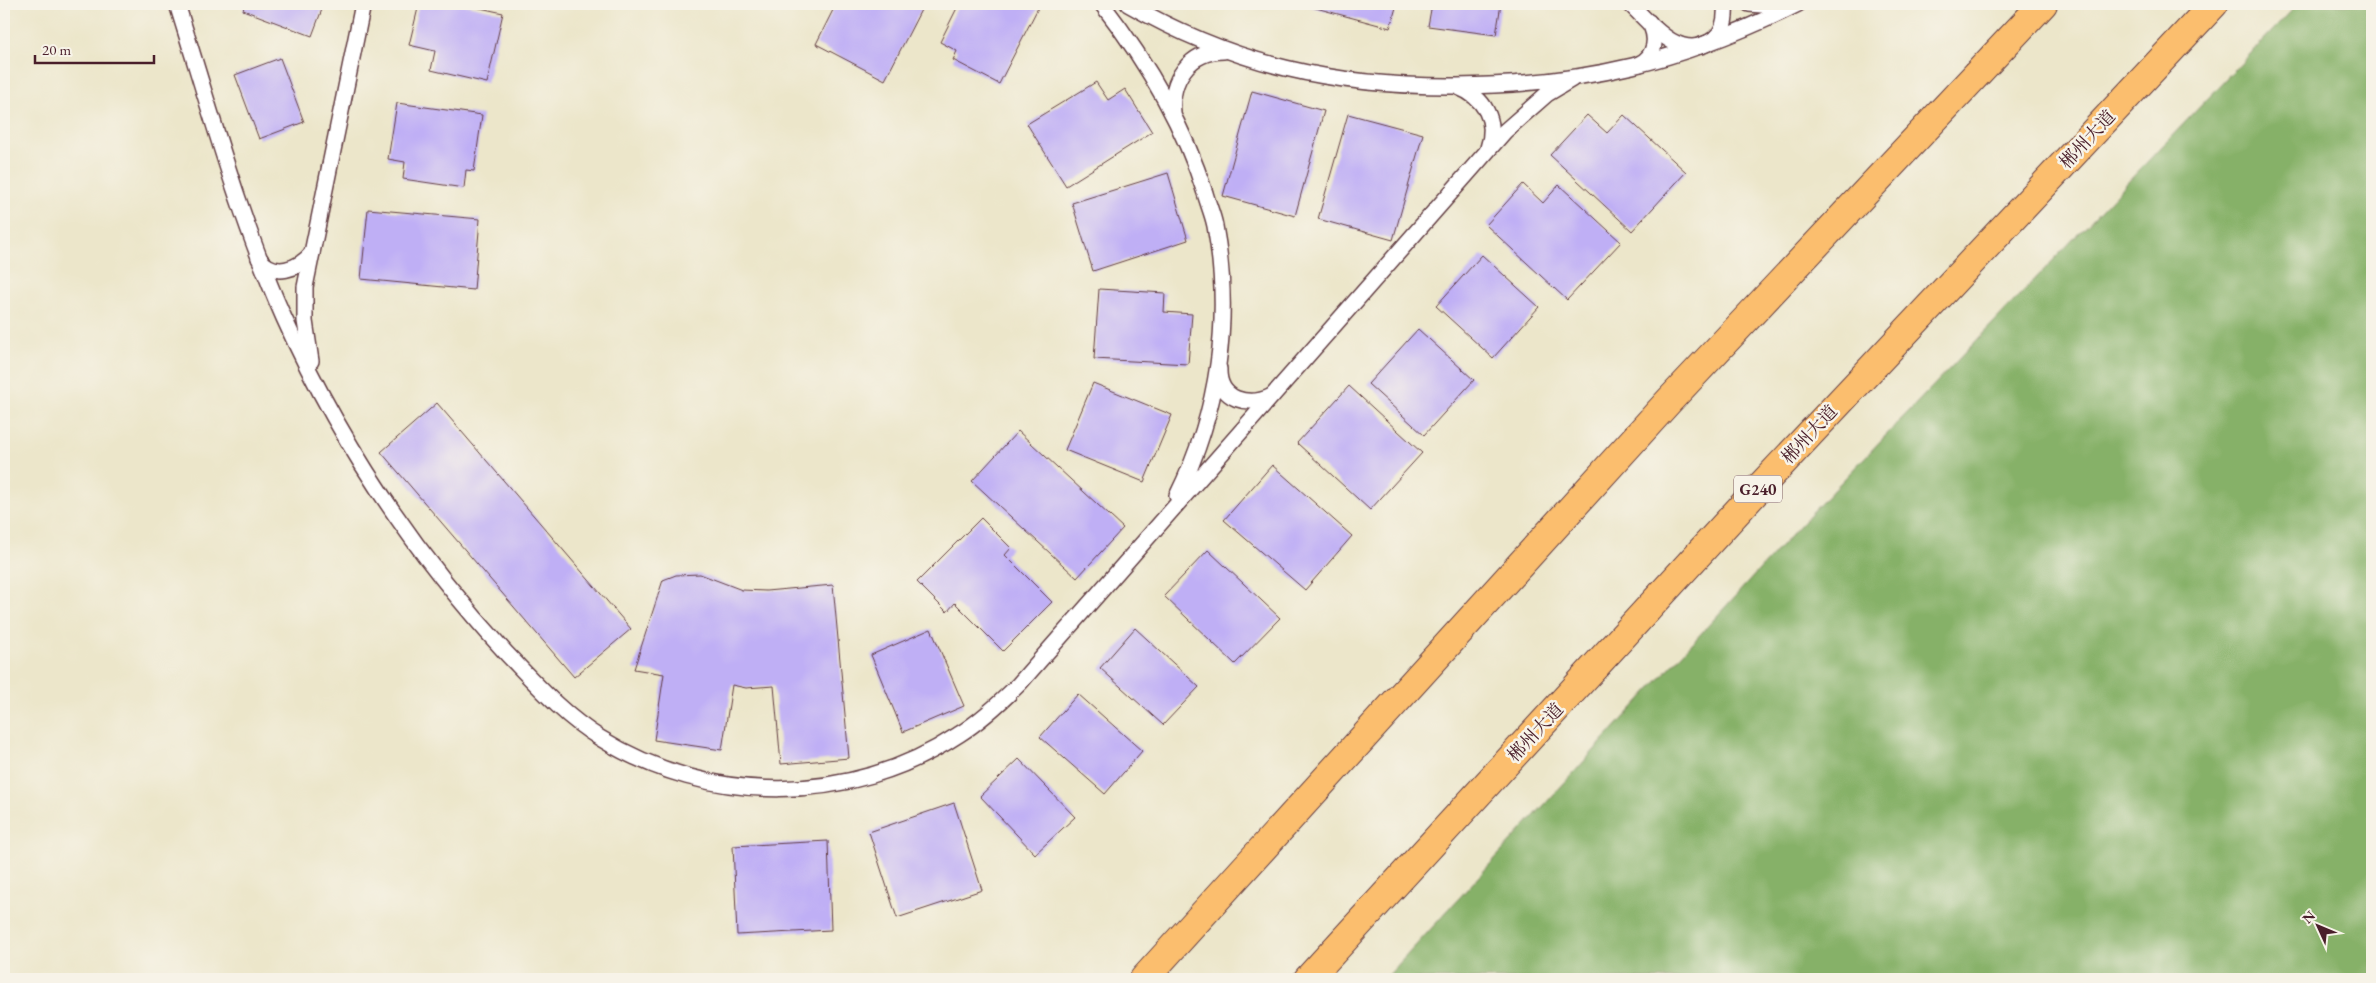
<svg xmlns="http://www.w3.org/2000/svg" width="2376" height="983" viewBox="0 0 2376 983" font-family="'EB Garamond','Noto Serif SC',serif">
	<rect width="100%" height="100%" fill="#f7f3e8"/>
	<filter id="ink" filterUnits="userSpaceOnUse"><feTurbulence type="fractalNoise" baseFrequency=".02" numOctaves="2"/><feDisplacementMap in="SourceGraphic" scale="10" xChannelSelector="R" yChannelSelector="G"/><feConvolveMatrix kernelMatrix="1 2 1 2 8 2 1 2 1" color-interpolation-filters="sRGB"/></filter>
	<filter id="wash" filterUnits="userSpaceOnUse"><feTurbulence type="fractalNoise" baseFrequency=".0096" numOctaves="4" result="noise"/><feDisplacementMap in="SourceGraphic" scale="20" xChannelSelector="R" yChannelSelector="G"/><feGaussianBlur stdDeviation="1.12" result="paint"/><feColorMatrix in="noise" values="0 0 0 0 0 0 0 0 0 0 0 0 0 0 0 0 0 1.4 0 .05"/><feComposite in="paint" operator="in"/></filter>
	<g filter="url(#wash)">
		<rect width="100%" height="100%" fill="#ece6ca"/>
		<polygon fill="#86b168" stroke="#68684a" points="2298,4 2372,4 2372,979 1385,979 1802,523"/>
		<g id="blocks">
			<g fill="#bfaff5">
				<polygon points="245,4 324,4 312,36 243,10"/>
				<polygon points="419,4 462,4 503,13 487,83 431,70 435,51 409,45"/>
				<polygon points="836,4 924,4 885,80 816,44"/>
				<polygon points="959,4 1040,4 999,84 953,60 957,51 940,42"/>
				<polygon points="1301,4 1397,4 1390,28"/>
				<polygon points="1432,4 1501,4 1496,35 1428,26"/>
				<polygon points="280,58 304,122 259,139 235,75"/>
				<polygon points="1096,82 1108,100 1125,89 1152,132 1066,186 1027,124"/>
				<polygon points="1252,91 1324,111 1295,216 1223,196"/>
				<polygon points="397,103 482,115 474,171 466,170 464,188 403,179 405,162 388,159"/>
				<polygon points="1348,114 1423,134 1393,240 1318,219"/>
				<polygon points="1587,115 1607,133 1624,115 1686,172 1632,231 1550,155"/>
				<polygon points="1168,173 1188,240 1093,271 1072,203"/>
				<polygon points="1523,184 1543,203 1559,185 1621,242 1567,300 1486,225"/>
				<polygon points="368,209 480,219 474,290 361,279"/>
				<polygon points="1482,255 1539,307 1493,358 1436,306"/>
				<polygon points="1099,289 1165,293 1164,312 1192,314 1188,364 1094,359"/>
				<polygon points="1418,329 1474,380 1424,435 1368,384"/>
				<polygon points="1093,383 1172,415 1144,482 1065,450"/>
				<polygon points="1349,386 1422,453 1370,510 1297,443"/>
				<polygon points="437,403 631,629 574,677 381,452"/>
				<polygon points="1018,431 1123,528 1077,578 972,481"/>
				<polygon points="1272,465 1352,536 1305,590 1224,520"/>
				<polygon points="981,518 1011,548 1005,555 1052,602 1003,651 955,603 947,612 917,582"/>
				<polygon points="1208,550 1280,618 1235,664 1164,596"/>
				<polygon points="700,574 742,590 766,591 833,585 849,758 781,764 774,686 746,688 732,685 722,750 654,740 664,674 634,669 663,580 676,575"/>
				<polygon points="1135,628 1199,687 1163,725 1100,668"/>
				<polygon points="931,629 964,706 903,732 871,655"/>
				<polygon points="1078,694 1142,751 1105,794 1040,737"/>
				<polygon points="1019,759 1075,817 1035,854 980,796"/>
				<polygon points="954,803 982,890 897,918 869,832"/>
				<polygon points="828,841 831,930 737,935 733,846"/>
			</g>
		</g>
	</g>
	<g filter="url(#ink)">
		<use href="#blocks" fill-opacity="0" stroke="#623d43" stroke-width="1"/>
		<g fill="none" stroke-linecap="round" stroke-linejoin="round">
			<defs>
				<g id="service">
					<path d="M177,4C210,109 239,217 284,318C339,441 416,555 507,654C536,684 564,716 600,738C709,806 851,806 958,735C981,721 1000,703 1019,684L1505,131L1547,94L1572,79"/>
					<path d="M1102,4C1146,61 1183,123 1205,193C1208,204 1213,215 1215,226C1232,317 1219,412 1177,496"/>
					<path d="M1128,4C1234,65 1335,87 1457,86C1585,85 1683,61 1798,4"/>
					<path d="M1630,4C1652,25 1681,64 1714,39C1725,31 1726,17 1725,4"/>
					<polyline points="1749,4 1774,6 1790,4"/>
					<path d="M1639,64C1656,56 1658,37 1649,22"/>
					<path d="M1458,87C1484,97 1498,121 1488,148"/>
					<path d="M1173,113C1170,80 1189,51 1224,51"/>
					<path d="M259,258C273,279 299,269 312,253"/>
					<polyline points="311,361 305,321 305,287 363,4"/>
					<path d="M1219,369C1218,401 1249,407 1272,396"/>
				</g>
				<g id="trunk">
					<polyline points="1144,979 1668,402 2043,4"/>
					<polyline points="1308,979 1759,488 2214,4"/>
				</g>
			</defs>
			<use href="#service" stroke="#623d43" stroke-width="18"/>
			<use href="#trunk" stroke="#623d43" stroke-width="30"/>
			<use href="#service" stroke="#fff" stroke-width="15"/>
			<use href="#trunk" stroke="#fbbe6e" stroke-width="28"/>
		</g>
	</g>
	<g text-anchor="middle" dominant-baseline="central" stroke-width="5" stroke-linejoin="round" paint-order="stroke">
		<rect fill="#f7f3e8" stroke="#7e5f64" stroke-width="1" x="1734" y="475.5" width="48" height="27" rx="4"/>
		<g font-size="16" font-weight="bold" fill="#4a1f2b">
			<text x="1758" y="489">G240</text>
		</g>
		<g font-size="18" fill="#4a1f2b" stroke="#f7f3e8">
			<text transform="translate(2087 139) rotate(-47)">郴州大道</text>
			<text transform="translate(1809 434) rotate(-47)">郴州大道</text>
			<text transform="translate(1535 732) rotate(-47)">郴州大道</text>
		</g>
	</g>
	<rect width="2376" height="983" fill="none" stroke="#f7f3e8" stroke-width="20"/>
	<g transform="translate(2318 926) rotate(314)" stroke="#f7f3e8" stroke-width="4" paint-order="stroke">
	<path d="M0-4L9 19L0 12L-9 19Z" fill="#4a1f2b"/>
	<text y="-8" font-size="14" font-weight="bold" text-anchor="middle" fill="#4a1f2b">N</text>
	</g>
	<path d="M35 55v8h119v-8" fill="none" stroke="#4a1f2b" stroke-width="2.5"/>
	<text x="42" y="55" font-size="15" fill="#4a1f2b" stroke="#f7f3e8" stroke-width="4" paint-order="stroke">20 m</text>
</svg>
